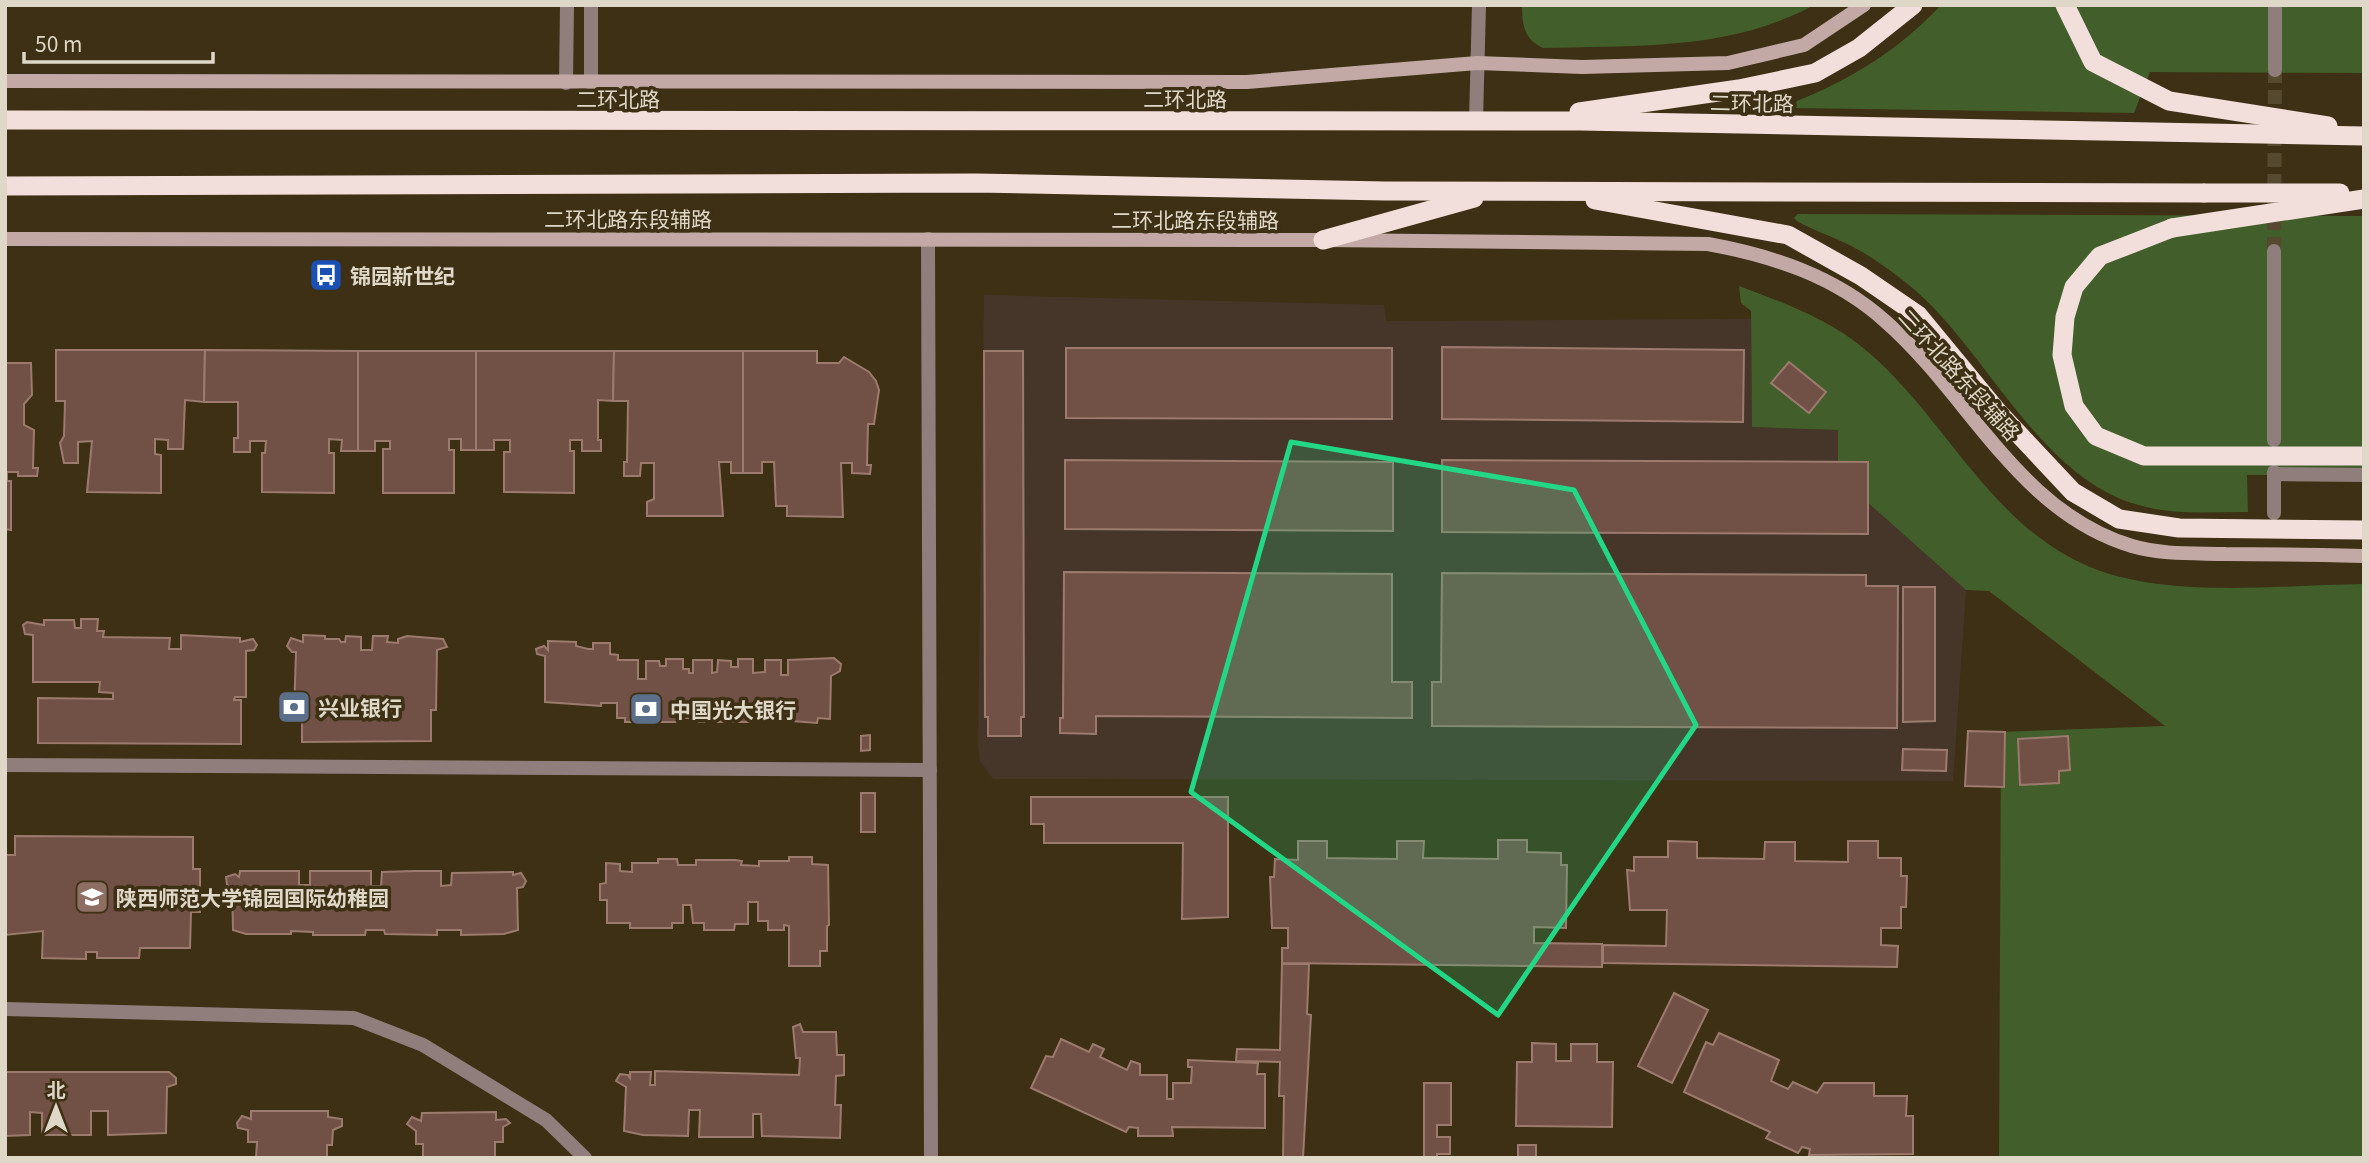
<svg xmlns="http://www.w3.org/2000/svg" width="2369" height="1163" viewBox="0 0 2369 1163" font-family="Georgia,'Noto Sans SC',serif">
	<rect width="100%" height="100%" fill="#3d3014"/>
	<polygon fill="#46362a" points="984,295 1384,305 1386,321 1751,319 1752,427 1838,430 1838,476 1966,590 1953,781 993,779 980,761 978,745"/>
	<g fill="#425e2a">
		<path d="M1522,5H1814C1729,51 1637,45 1543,48C1524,40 1522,24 1522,5Z"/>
		<path d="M1941,5H2364V73L2150,72L2134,113L1794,108L1797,101C1852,79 1901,48 1941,5Z"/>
		<path d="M1798,214L2364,216V475H2247L2248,512C2214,512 2179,515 2146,507C2043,484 1991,357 1916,291C1896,274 1869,254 1845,243C1829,235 1812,230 1797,221L1794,218Z"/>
		<path d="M1739,286C1782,302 1826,318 1862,347C1945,414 1987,524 2090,567C2167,599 2280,585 2364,584V1158H1999L2001,732L2165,726L1989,591L1966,590L1838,476V430L1752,427L1751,311L1741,303Z"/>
	</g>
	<g fill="#715146" stroke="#9c7a6e" stroke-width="2" fill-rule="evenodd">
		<polygon points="1442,347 1744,350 1743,422 1442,419"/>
		<polygon points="1066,348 1392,348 1392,419 1066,418"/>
		<polygon points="56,350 205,350 204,402 185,400 183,449 168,449 168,440 155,439 155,454 161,455 161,493 87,492 92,441 78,442 78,463 64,463 60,443 64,436 65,401 56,401"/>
		<polygon points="205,350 358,351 358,451 341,451 342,440 329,439 329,453 334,453 334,493 262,492 262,453 265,453 266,441 250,441 250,452 234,452 234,438 238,438 238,402 204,402"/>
		<polygon points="358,351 476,351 476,450 461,450 461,439 449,439 449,450 454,450 454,493 383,493 383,449 390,449 390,441 375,441 375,451 358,451"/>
		<polygon points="476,351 614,351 613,401 598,400 598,440 601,440 601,451 582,451 582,440 570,440 570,451 574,451 574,493 504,492 504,452 510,452 510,440 494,440 494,450 476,450"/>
		<polygon points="614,351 743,351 743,473 731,473 731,462 719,462 723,516 647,516 647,502 654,499 654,463 641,463 640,476 624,476 624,462 627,462 628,401 613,401"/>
		<polygon points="743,351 817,351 817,363 839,363 844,357 869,372 876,381 879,390 874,424 868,424 867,465 871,465 870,474 852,473 852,463 841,463 843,517 787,516 787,506 776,506 774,462 762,462 762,473 743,473"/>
		<polygon points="984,351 1023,351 1024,717 1021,717 1021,736 988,736 988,717 985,717"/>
		<polygon points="1789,362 1826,392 1809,413 1771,383"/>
		<polygon points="5,363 31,363 32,395 24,404 24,425 34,430 33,468 38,468 37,476 18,476 18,472 7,472 7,481 11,481 11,530 5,529"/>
		<polygon points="1065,460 1393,462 1393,531 1065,529"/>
		<polygon points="1442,460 1868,462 1868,534 1442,532"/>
		<polygon points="1064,572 1392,574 1392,682 1412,682 1412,718 1096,716 1096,734 1060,733 1060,718 1063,718"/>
		<polygon points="1442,573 1866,575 1866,586 1898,586 1897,728 1432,726 1432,682 1441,682"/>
		<polygon points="1903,587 1935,587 1935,721 1903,722"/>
		<polygon points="81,619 98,619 97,631 104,631 103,637 170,638 169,649 181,649 181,635 240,638 240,642 253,639 257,645 254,650 246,651 246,697 235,697 234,700 241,700 241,744 38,743 38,698 113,699 113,693 99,692 100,682 33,682 33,635 25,634 23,625 27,622 44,625 44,620 74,620 75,628 81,628"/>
		<polygon points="303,635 325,636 325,639 339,639 341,642 345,642 346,636 361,637 361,650 372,650 373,636 388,636 387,642 398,643 398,639 407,636 443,639 447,647 437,650 436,710 431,710 431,741 302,742 302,713 294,713 296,652 292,652 287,646 291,638 303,642"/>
		<polygon points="548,641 576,642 576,646 588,649 593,649 593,643 610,643 610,654 618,655 618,660 638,660 638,679 646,679 646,661 659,661 660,666 666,666 666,659 683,659 683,669 689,669 689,673 693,673 693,660 712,660 712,673 717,672 718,660 731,661 731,667 738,667 738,659 753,659 753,673 765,672 765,660 781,660 781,675 788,675 788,660 834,658 841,664 840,671 831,676 830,719 818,718 817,723 751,718 751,722 697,722 696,718 679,718 679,722 625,722 625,718 617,718 617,703 601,703 601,706 545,702 545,656 537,654 536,649 544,646 548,650"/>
		<polygon points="1968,731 2005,732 2004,787 1965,786"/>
		<polygon points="870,735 870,750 861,751 861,736"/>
		<polygon points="2068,736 2070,770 2059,771 2059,783 2020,785 2018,739"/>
		<polygon points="1903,749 1947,750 1946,771 1902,770"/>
		<rect x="861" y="793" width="14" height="39"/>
		<polygon points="1031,797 1228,797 1228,917 1182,919 1183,843 1044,843 1044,824 1031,824"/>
		<polygon points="15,836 193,837 193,869 200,869 200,912 191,912 190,948 140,948 139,958 97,958 97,952 86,952 86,959 42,958 43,931 5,935 5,855 15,855"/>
		<polygon points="1498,840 1527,840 1527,852 1561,853 1561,865 1567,865 1566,928 1534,927 1534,943 1602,944 1602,967 1282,963 1282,948 1288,948 1288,928 1272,928 1270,877 1274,877 1275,859 1298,860 1298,841 1327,841 1327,858 1397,859 1397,841 1424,841 1423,858 1498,859"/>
		<polygon points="1668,841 1697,842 1697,858 1764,859 1765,842 1795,842 1795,861 1848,862 1848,841 1878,841 1878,858 1901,858 1901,876 1907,876 1906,907 1901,907 1901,928 1881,928 1881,945 1898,946 1897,967 1603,963 1603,945 1666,946 1667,910 1630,910 1627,870 1634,871 1634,857 1668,857"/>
		<polygon points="789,857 812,857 812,864 828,865 829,925 827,926 827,951 820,951 820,966 789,966 789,926 784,925 784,930 768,930 768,921 758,921 758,902 748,902 748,924 735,924 734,930 704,930 704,923 693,923 691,905 683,905 683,923 672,923 672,928 630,928 630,923 607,923 607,900 600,900 600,884 606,883 606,863 620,864 620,871 632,872 632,863 658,863 658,859 677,859 678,865 696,865 696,860 735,860 742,861 741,865 759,866 759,861 789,861"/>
		<path d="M240,871H299V885H310V871H371V886H381L382,872L414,871H441V886L451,885L452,873L513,872V875L521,873L526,881L523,887L517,888L518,930L504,934L461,935V930H437V935L385,934L384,930H366L365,935H313V932L291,931V934H246L233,930L232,888L227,885L226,877L235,874L239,877ZM291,897L305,898V904H291Z"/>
		<polygon points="291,897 305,898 305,904 291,904"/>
		<polygon points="1282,964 1309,964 1307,1014 1311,1015 1303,1158 1283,1158 1284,1096 1279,1096 1280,1062 1236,1061 1237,1049 1280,1050"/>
		<polygon points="1674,993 1708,1010 1672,1083 1638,1066"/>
		<polygon points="800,1024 803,1032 836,1032 837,1055 844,1055 844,1075 836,1076 835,1105 841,1105 840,1138 762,1136 761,1114 753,1114 753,1137 699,1137 700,1110 689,1110 688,1136 643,1135 624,1131 626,1087 616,1081 620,1074 628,1075 630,1078 630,1072 651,1072 650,1085 655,1085 655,1071 799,1075 800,1058 796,1058 793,1027"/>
		<polygon points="1719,1033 1779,1060 1771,1081 1788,1089 1793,1082 1817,1093 1824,1083 1874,1083 1874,1096 1907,1096 1906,1116 1913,1116 1913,1154 1809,1155 1810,1149 1802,1147 1798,1153 1766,1138 1770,1132 1684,1092 1706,1042 1713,1045"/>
		<polygon points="1061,1039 1089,1052 1093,1044 1104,1049 1100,1057 1127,1070 1131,1061 1140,1064 1140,1075 1167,1075 1167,1099 1173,1099 1173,1083 1191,1083 1192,1067 1188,1067 1188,1060 1258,1063 1257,1074 1265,1074 1265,1128 1172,1127 1173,1136 1138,1136 1138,1128 1129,1127 1126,1132 1031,1088 1046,1056 1053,1057"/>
		<polygon points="1532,1043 1556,1044 1556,1061 1571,1061 1571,1044 1597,1044 1597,1062 1613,1062 1612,1127 1516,1126 1517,1062 1532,1062"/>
		<polygon points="5,1072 169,1072 176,1078 176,1084 167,1087 166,1133 108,1135 108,1111 91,1111 91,1135 42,1135 42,1113 30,1112 30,1135 5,1136"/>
		<polygon points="1424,1083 1451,1083 1451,1125 1437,1125 1437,1137 1450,1137 1450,1154 1437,1154 1437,1158 1424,1158"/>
		<polygon points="251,1111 328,1111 328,1117 342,1119 342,1126 333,1130 332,1145 327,1145 327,1158 256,1158 257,1142 248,1142 248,1130 238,1128 237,1123 242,1116 251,1119"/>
		<polygon points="496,1112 496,1120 506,1119 510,1123 503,1127 503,1142 495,1142 495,1158 423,1158 423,1144 416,1144 416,1131 407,1124 412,1117 421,1121 422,1113"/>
		<rect x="1518" y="1145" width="18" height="13"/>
	</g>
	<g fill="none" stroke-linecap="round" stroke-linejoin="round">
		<polyline stroke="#55492f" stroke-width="14" stroke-dasharray="14 7" stroke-linecap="butt" points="2274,251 2275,70"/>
		<g stroke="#8f7e7c" stroke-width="14">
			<polyline points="2275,70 2275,5"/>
			<polyline points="2274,440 2274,251"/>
			<polyline points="2274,472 2274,513"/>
			<polyline points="2274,474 2364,475"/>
			<polyline points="5,765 930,770"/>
			<polyline points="5,1009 354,1018 423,1045 546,1120 585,1158"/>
		</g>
		<g stroke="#8f7e7c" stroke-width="14">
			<polyline points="566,83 567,5"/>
			<polyline points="591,83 591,5"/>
			<polyline points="1476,121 1479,5"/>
			<polyline points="928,239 931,1158"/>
		</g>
		<g stroke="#c3a9a6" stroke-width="14">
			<polyline points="5,81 1247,82 1477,63 1582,67 1728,63 1804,45 1864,5"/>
			<path d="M5,239L1323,240L1708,244C1773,256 1835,276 1885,321C1969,394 2018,512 2132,546C2162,555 2195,553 2226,554C2272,554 2318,555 2364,556"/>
		</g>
		<g stroke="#f2dedb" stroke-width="19">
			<polyline points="2065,5 2093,62 2169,101 2328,126"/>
			<polyline points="1579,112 1739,89 1815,73 1859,48 1913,5"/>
			<polyline points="5,120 1580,121 2364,136"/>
			<polyline points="5,186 976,183 1385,191 2204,193"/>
			<polyline points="1595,200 1788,235 1861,276 1918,315 1998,412 2073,492 2119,519 2179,528 2364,530"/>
			<polyline points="2172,228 2100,256 2074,287 2065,317 2062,355 2074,406 2096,436 2144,456 2364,456"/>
			<polyline points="1323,240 1474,198"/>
		</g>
		<g stroke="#f2dedb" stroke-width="19">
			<polyline points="2204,193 2340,193"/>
			<polyline points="2172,228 2364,199"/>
		</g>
	</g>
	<path fill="#22d887" fill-opacity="0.2" stroke="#22d887" stroke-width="5" stroke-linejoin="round" d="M1291,442L1574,490L1696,725L1498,1015L1191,792Z"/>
	<defs>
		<symbol id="bus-square" viewBox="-11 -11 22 22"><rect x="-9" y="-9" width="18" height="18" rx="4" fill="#1a4fb4" stroke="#3d3014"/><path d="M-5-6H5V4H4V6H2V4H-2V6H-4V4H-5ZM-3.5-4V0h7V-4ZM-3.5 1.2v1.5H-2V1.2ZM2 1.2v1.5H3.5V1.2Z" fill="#fff"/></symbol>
		<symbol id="bank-square" viewBox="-11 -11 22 22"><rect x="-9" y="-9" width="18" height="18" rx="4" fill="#5c6f8a" stroke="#3d3014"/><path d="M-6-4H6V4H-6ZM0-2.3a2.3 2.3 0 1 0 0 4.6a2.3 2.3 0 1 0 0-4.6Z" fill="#fff"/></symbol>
		<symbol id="school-square" viewBox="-11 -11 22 22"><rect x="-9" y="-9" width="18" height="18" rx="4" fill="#8d6e63" stroke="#3d3014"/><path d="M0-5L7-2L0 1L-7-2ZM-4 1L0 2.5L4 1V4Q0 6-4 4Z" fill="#fff"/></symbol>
	</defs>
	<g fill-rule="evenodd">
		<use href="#bus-square" x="307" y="256" width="38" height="38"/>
		<use href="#bank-square" x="275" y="688" width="38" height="38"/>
		<use href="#bank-square" x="627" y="690" width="38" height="38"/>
		<use href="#school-square" x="73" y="878" width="38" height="38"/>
	</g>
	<g text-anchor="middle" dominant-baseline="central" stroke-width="7" stroke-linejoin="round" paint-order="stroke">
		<g font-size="21" fill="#dfd7c7" stroke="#3d3014">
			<text x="618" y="98">二环北路</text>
			<text x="1185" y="98">二环北路</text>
			<text transform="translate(1752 102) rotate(1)">二环北路</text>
			<text x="628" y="218">二环北路东段辅路</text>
			<text x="1195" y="219">二环北路东段辅路</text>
			<text transform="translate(1960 374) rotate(48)">二环北路东段辅路</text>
		</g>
		<g font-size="21" font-weight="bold" fill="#dfd7c7" stroke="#3d3014" text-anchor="start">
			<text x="350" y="275">锦园新世纪</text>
			<text x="318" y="707">兴业银行</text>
			<text x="670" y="709">中国光大银行</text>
			<text x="116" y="897">陕西师范大学锦园国际幼稚园</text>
		</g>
	</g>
	<rect width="2369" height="1163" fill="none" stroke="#dfd7c7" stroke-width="14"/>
	<g transform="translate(56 1107)" stroke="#3d3014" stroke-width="5" paint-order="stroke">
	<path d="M0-5L12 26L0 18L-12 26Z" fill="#dfd7c7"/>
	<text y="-10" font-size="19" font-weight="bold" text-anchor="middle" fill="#dfd7c7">北</text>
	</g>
	<path d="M24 52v10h189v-10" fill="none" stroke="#dfd7c7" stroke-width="3.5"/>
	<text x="35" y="52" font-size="21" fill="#dfd7c7" stroke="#3d3014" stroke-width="5" paint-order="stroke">50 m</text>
</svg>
